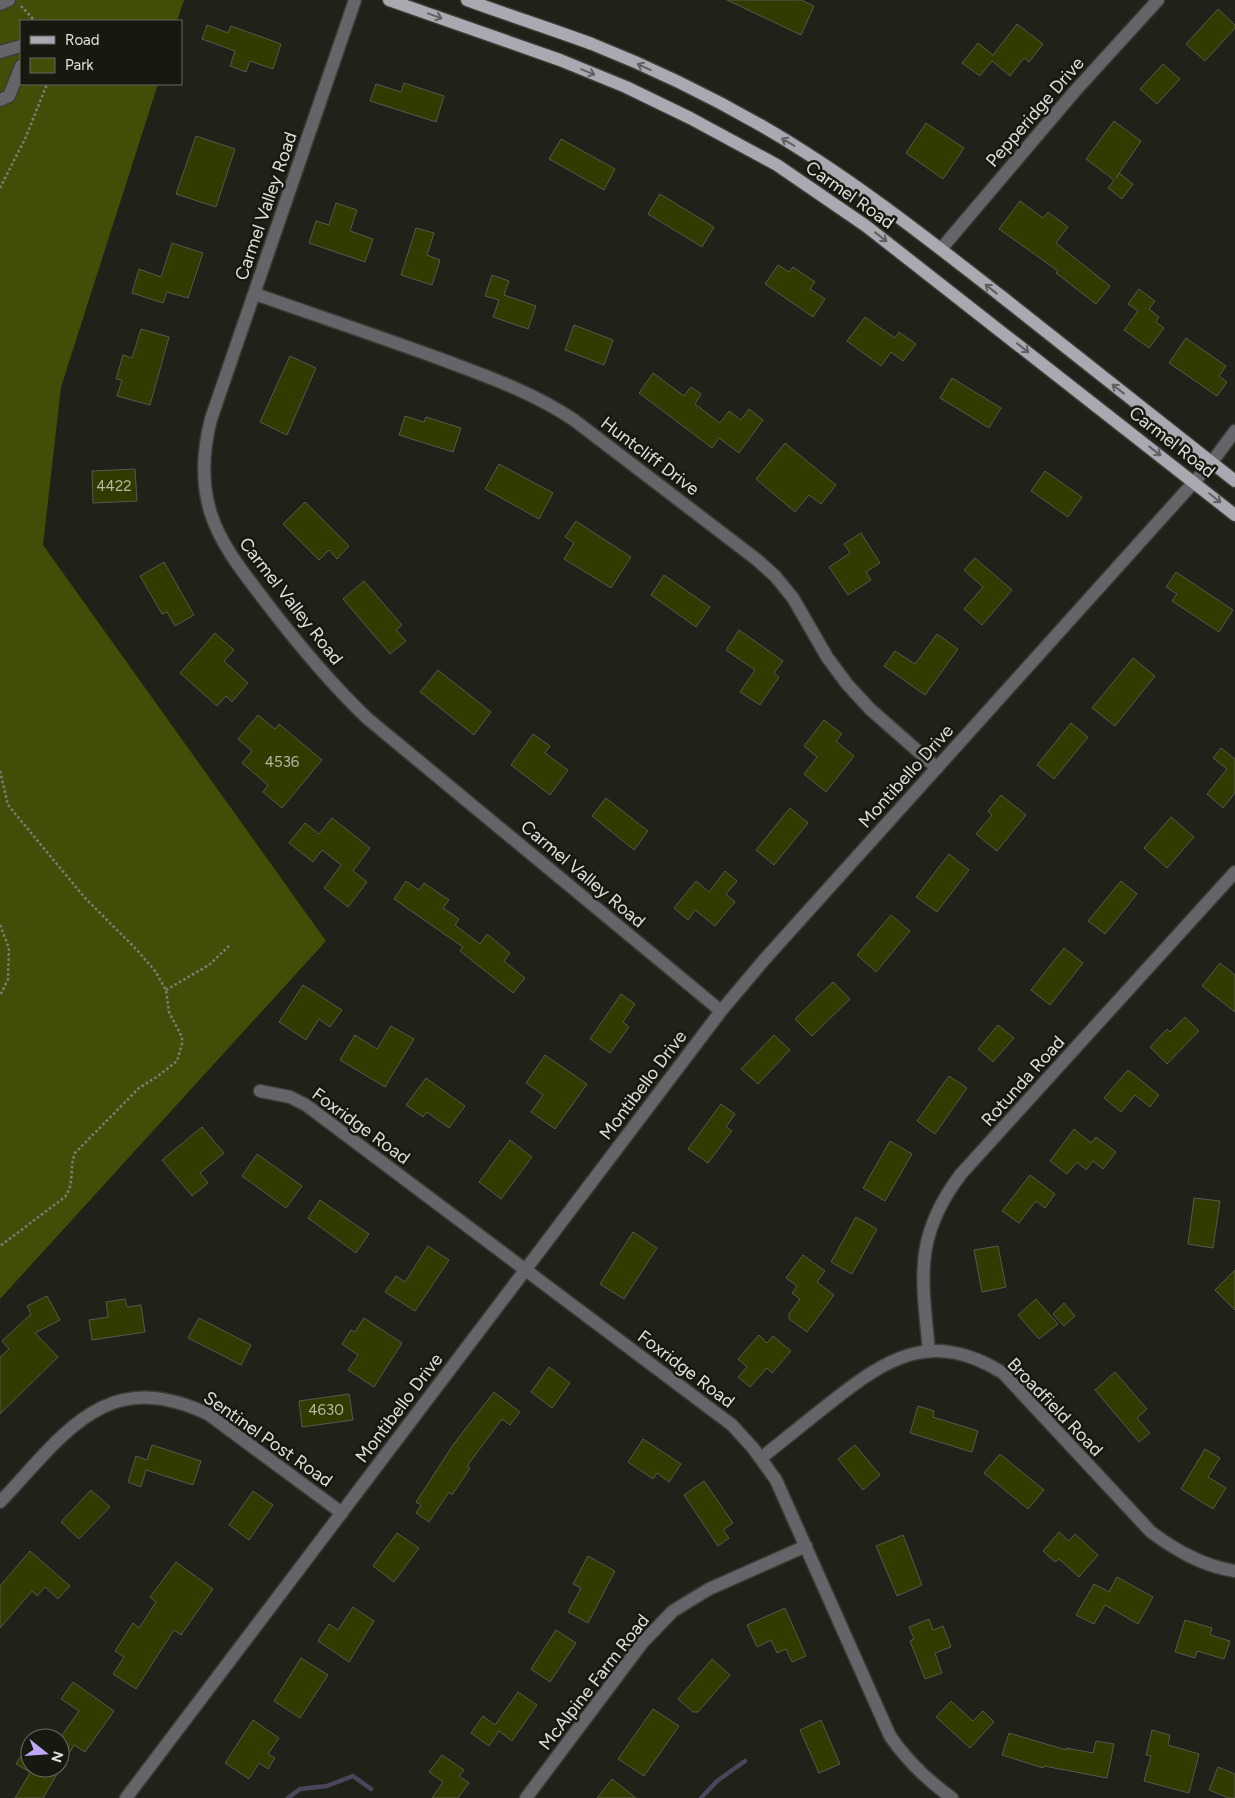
<svg xmlns="http://www.w3.org/2000/svg" width="1235" height="1798" viewBox="0 0 1235 1798" font-family="Figtree,sans-serif">
	<rect width="100%" height="100%" fill="#1f2219"/>
	<polygon fill="#414e08" points="0,0 184,0 177,21 21,21 21,84 158,84 61,387 43,545 326,941 0,1299"/>
	<g fill="none" stroke-linecap="round" stroke-linejoin="round">
		<g stroke="#4c445a" stroke-width="4.5">
			<polyline points="288,1798 300,1789 327,1786 353,1776 371,1789"/>
			<polyline points="701,1798 717,1781 745,1761"/>
		</g>
	</g>
	<g fill="#313b00" stroke="#55584e">
		<polygon points="727,0 801,0 814,6 801,35"/>
		<polygon points="1218,9 1235,25 1235,28 1205,61 1186,44"/>
		<polygon points="1017,24 1043,44 1029,62 1024,58 1010,76 992,61 980,76 962,63 978,43 993,55"/>
		<polygon points="207,25 228,33 231,26 281,44 273,69 250,61 246,72 230,66 235,51 202,39"/>
		<polygon points="1163,64 1180,79 1157,104 1140,89"/>
		<polygon points="404,83 444,96 436,122 370,101 376,84 401,92"/>
		<polygon points="1114,121 1141,141 1116,178 1119,173 1133,184 1122,199 1108,188 1114,180 1086,159"/>
		<polygon points="926,123 964,148 943,179 906,153"/>
		<polygon points="196,136 235,149 216,207 176,194"/>
		<polygon points="561,139 615,169 604,190 549,159"/>
		<polygon points="660,194 714,227 702,247 648,214"/>
		<polygon points="1020,201 1043,218 1048,212 1068,227 1056,243 1110,286 1096,304 1056,273 1058,271 999,229"/>
		<polygon points="336,203 357,210 350,231 373,239 365,262 309,243 316,221 329,225"/>
		<polygon points="416,228 434,233 427,255 440,260 432,285 401,275"/>
		<polygon points="172,243 203,253 188,298 167,292 163,303 132,293 139,269 161,277"/>
		<polygon points="778,265 789,272 793,267 815,282 810,289 825,299 813,317 765,284"/>
		<polygon points="492,275 509,281 504,295 536,306 528,329 493,317 499,300 485,296"/>
		<polygon points="1139,289 1155,301 1149,309 1159,317 1156,322 1164,328 1149,348 1124,330 1138,311 1128,304"/>
		<polygon points="865,317 895,338 899,332 916,344 903,361 891,352 881,366 847,341"/>
		<polygon points="574,325 613,340 604,365 565,350"/>
		<polygon points="141,329 169,337 150,405 117,396 122,380 116,379 123,355 132,358"/>
		<polygon points="1186,338 1226,366 1219,376 1227,382 1217,396 1169,363"/>
		<polygon points="290,356 316,368 287,435 260,422"/>
		<polygon points="653,373 684,396 691,387 701,394 695,404 720,423 729,411 741,420 749,409 763,420 739,453 719,438 712,448 639,393"/>
		<polygon points="952,378 1001,408 989,428 940,398"/>
		<polygon points="405,416 424,422 426,417 461,428 453,452 399,435"/>
		<polygon points="785,443 836,485 821,504 809,495 795,512 756,479"/>
		<polygon points="499,464 553,493 539,519 485,489"/>
		<polygon points="135,469 137,501 93,503 92,471"/>
		<polygon points="1045,471 1082,497 1068,517 1031,491"/>
		<polygon points="305,502 349,546 337,559 329,550 319,560 283,524"/>
		<polygon points="576,521 631,557 611,588 564,559 574,543 565,537"/>
		<polygon points="861,533 880,563 866,572 871,580 848,595 829,567 850,553 844,544"/>
		<polygon points="975,558 1012,590 982,625 964,609 983,587 964,570"/>
		<polygon points="164,562 194,615 175,626 167,612 162,614 140,576"/>
		<polygon points="1176,572 1233,610 1219,632 1172,601 1177,594 1166,587"/>
		<polygon points="664,575 710,607 696,627 651,595"/>
		<polygon points="364,581 402,625 396,630 406,641 390,654 343,599"/>
		<polygon points="739,630 783,661 774,673 779,677 760,705 740,692 755,670 726,650"/>
		<polygon points="215,633 234,650 224,661 248,683 232,702 226,696 217,706 180,673"/>
		<polygon points="937,634 958,649 925,695 884,666 895,651 915,664"/>
		<polygon points="1133,658 1155,676 1115,726 1092,708"/>
		<polygon points="438,670 491,712 474,735 420,692"/>
		<polygon points="258,715 275,729 279,724 322,760 282,808 263,792 268,785 242,763 252,751 238,739"/>
		<polygon points="824,720 842,734 836,741 854,756 826,792 804,774 817,757 804,746"/>
		<polygon points="1071,723 1088,737 1054,779 1037,765"/>
		<polygon points="533,734 550,746 545,753 568,770 550,795 511,765"/>
		<polygon points="1221,748 1235,759 1235,793 1223,808 1207,794 1227,769 1213,758"/>
		<polygon points="1001,795 1026,815 997,851 976,834 992,815 988,811"/>
		<polygon points="606,798 648,831 634,850 592,816"/>
		<polygon points="790,808 808,823 774,865 756,850"/>
		<polygon points="1171,817 1194,837 1167,868 1144,848"/>
		<polygon points="332,818 370,848 353,871 367,882 348,907 324,888 341,865 322,850 313,862 289,843 305,823 319,834"/>
		<polygon points="949,854 969,870 937,912 916,897"/>
		<polygon points="725,871 737,881 726,894 735,902 715,926 695,910 688,920 674,908 696,881 709,892"/>
		<polygon points="406,881 419,890 424,883 449,900 443,908 459,919 455,925 480,944 487,934 510,953 504,961 525,978 513,993 460,951 463,947 394,899"/>
		<polygon points="1121,881 1137,894 1105,934 1088,921"/>
		<polygon points="891,915 910,931 876,972 857,955"/>
		<polygon points="1064,948 1083,963 1050,1005 1031,990"/>
		<polygon points="1220,963 1235,975 1235,1012 1202,986"/>
		<polygon points="833,982 850,999 812,1036 795,1019"/>
		<polygon points="303,985 342,1010 330,1027 319,1019 306,1040 279,1022"/>
		<polygon points="621,994 635,1004 623,1022 629,1027 610,1053 590,1039"/>
		<polygon points="1185,1017 1199,1031 1167,1064 1150,1047 1167,1029 1170,1032"/>
		<polygon points="998,1025 1014,1038 993,1062 978,1049"/>
		<polygon points="391,1026 414,1039 385,1087 340,1060 355,1035 377,1049"/>
		<polygon points="774,1035 790,1050 758,1084 741,1069"/>
		<polygon points="545,1055 587,1084 555,1129 531,1112 543,1095 526,1083"/>
		<polygon points="1128,1070 1159,1095 1150,1107 1135,1095 1121,1112 1104,1098"/>
		<polygon points="949,1076 967,1088 935,1134 917,1121"/>
		<polygon points="426,1078 465,1106 449,1128 427,1112 423,1117 406,1105"/>
		<polygon points="721,1104 735,1114 726,1127 732,1131 708,1163 688,1149"/>
		<polygon points="202,1127 224,1153 200,1173 208,1183 192,1196 162,1160"/>
		<polygon points="1074,1129 1091,1143 1096,1137 1116,1152 1103,1169 1093,1161 1086,1170 1077,1162 1067,1174 1050,1161"/>
		<polygon points="510,1140 532,1157 501,1199 479,1182"/>
		<polygon points="890,1141 912,1154 885,1201 863,1188"/>
		<polygon points="257,1154 302,1186 286,1208 242,1176"/>
		<polygon points="1030,1175 1055,1194 1045,1208 1036,1201 1019,1223 1002,1211"/>
		<polygon points="1194,1198 1220,1201 1213,1248 1188,1244"/>
		<polygon points="320,1200 369,1234 356,1253 308,1218"/>
		<polygon points="856,1217 877,1229 852,1274 831,1262"/>
		<polygon points="633,1232 657,1248 624,1299 600,1284"/>
		<polygon points="428,1246 449,1260 415,1311 385,1292 396,1276 405,1282"/>
		<polygon points="998,1246 1006,1287 982,1292 974,1250"/>
		<polygon points="803,1255 825,1271 817,1282 834,1295 807,1332 789,1319 789,1314 800,1299 792,1293 797,1286 786,1278"/>
		<polygon points="1235,1270 1235,1310 1215,1290"/>
		<polygon points="47,1296 60,1320 35,1333 58,1357 0,1414 0,1357 9,1349 2,1341 31,1314 27,1306"/>
		<polygon points="125,1299 127,1307 141,1305 145,1332 92,1340 89,1320 108,1317 106,1302"/>
		<polygon points="1036,1299 1058,1324 1039,1339 1018,1315"/>
		<polygon points="1064,1303 1075,1316 1064,1326 1053,1314"/>
		<polygon points="199,1318 251,1345 241,1365 188,1338"/>
		<polygon points="364,1318 402,1343 374,1387 348,1370 358,1355 342,1344 351,1330 355,1332"/>
		<polygon points="759,1335 767,1343 773,1336 791,1351 772,1373 767,1368 750,1387 738,1377 747,1367 738,1359"/>
		<polygon points="549,1367 570,1383 552,1408 531,1392"/>
		<polygon points="1115,1372 1147,1409 1137,1418 1150,1433 1139,1442 1095,1390"/>
		<polygon points="494,1392 520,1412 510,1425 502,1419 467,1466 470,1468 452,1495 449,1492 429,1522 416,1513 421,1505 416,1502 453,1445"/>
		<polygon points="349,1394 353,1420 302,1427 299,1401"/>
		<polygon points="918,1406 934,1411 933,1417 978,1431 972,1452 910,1433"/>
		<polygon points="643,1439 681,1464 669,1482 657,1473 653,1479 628,1462"/>
		<polygon points="152,1445 201,1461 193,1485 146,1470 141,1487 128,1482 136,1456 147,1460"/>
		<polygon points="855,1445 880,1475 863,1490 838,1459"/>
		<polygon points="1205,1449 1220,1458 1208,1477 1226,1488 1213,1509 1181,1489"/>
		<polygon points="1000,1454 1044,1490 1028,1509 984,1473"/>
		<polygon points="704,1481 733,1523 723,1530 729,1538 718,1546 684,1495"/>
		<polygon points="91,1490 110,1507 79,1539 61,1522"/>
		<polygon points="253,1491 273,1505 249,1540 229,1525"/>
		<polygon points="1059,1532 1069,1541 1075,1534 1098,1555 1079,1577 1059,1559 1055,1562 1043,1551"/>
		<polygon points="397,1533 419,1548 394,1582 373,1566"/>
		<polygon points="903,1535 922,1585 897,1596 876,1546"/>
		<polygon points="30,1551 70,1586 58,1599 45,1587 37,1596 32,1591 0,1628 0,1586"/>
		<polygon points="588,1556 615,1571 588,1623 568,1612 581,1588 573,1584"/>
		<polygon points="176,1562 213,1589 181,1635 174,1630 136,1689 113,1674 124,1657 115,1651 133,1623 139,1628 156,1602 150,1597"/>
		<polygon points="1117,1577 1153,1597 1138,1624 1105,1605 1094,1624 1076,1615 1094,1584 1109,1592"/>
		<polygon points="353,1607 374,1621 349,1662 318,1641 329,1624 338,1630"/>
		<polygon points="785,1608 806,1656 792,1662 786,1649 777,1653 771,1640 757,1647 747,1625"/>
		<polygon points="929,1619 933,1630 943,1626 951,1647 935,1653 942,1673 925,1679 910,1641 914,1639 909,1627"/>
		<polygon points="1185,1620 1212,1628 1210,1635 1230,1641 1224,1659 1197,1651 1195,1658 1175,1652"/>
		<polygon points="556,1630 576,1643 550,1682 531,1669"/>
		<polygon points="301,1658 328,1675 300,1718 274,1701"/>
		<polygon points="712,1659 730,1675 698,1712 693,1712 678,1699"/>
		<polygon points="73,1682 114,1711 85,1752 74,1745 43,1798 15,1798 33,1768 60,1768 60,1738 79,1711 61,1699"/>
		<polygon points="518,1692 537,1705 512,1741 499,1731 489,1746 471,1733 483,1716 495,1725"/>
		<polygon points="951,1701 973,1721 983,1711 994,1722 970,1748 936,1717"/>
		<polygon points="653,1709 679,1726 644,1776 618,1759"/>
		<polygon points="253,1720 279,1738 268,1754 275,1758 268,1769 259,1763 249,1779 225,1763"/>
		<polygon points="821,1720 840,1764 819,1773 800,1730"/>
		<polygon points="1152,1730 1170,1735 1168,1745 1199,1754 1189,1793 1144,1781 1151,1756 1146,1755"/>
		<polygon points="1009,1733 1066,1750 1066,1748 1093,1753 1096,1741 1114,1744 1107,1778 1044,1766 1043,1768 1002,1755"/>
		<polygon points="30,1741 30,1772 16,1764"/>
		<polygon points="442,1755 464,1770 459,1776 469,1783 458,1798 432,1798 443,1782 429,1772"/>
		<polygon points="1218,1767 1235,1774 1235,1798 1228,1798 1209,1790"/>
		<polygon points="612,1779 636,1798 597,1798"/>
	</g>
	<g fill="none" stroke-linecap="round" stroke-linejoin="round">
		<defs>
			<g id="minor">
				<path d="M355,0L211,419C203,450 201,483 211,514C222,547 244,573 265,601C297,643 330,683 368,719L721,1011"/>
				<polyline points="0,4 9,0"/>
				<polyline points="0,52 21,46"/>
				<polyline points="0,100 9,96 21,66"/>
				<polyline points="941,249 1075,91 1158,0"/>
				<path d="M255,294C318,316 383,338 446,361C491,378 534,393 574,420L756,559L775,576L793,598L827,657L847,684L870,709L937,768"/>
				<path d="M260,1091L290,1097L306,1105L732,1425L753,1448L776,1480L890,1736C907,1761 927,1780 952,1798"/>
				<path d="M929,1351C922,1278 913,1237 961,1174L1235,872"/>
				<path d="M761,1458C784,1440 807,1421 830,1403C888,1357 932,1329 1003,1373L1151,1532C1177,1551 1203,1566 1235,1571"/>
				<path d="M0,1502C64,1435 105,1365 208,1414L342,1513"/>
				<polyline points="126,1798 721,1011 764,960 1212,462 1235,431"/>
				<polyline points="526,1798 643,1642 673,1611 709,1589 806,1546"/>
			</g>
			<g id="major">
				<polyline points="389,0 560,60 626,87 690,118 777,165 866,226 1235,515"/>
				<path d="M467,0C508,15 551,29 592,44C650,67 708,95 762,126C847,175 924,236 1001,296C1079,358 1157,420 1235,481"/>
			</g>
		</defs>
		<use href="#minor" stroke="#3a3d34" stroke-width="15"/>
		<use href="#major" stroke="#3a3d34" stroke-width="15"/>
		<g stroke="#7c7e77" stroke-width="2.5" stroke-dasharray="2.5 2.5" stroke-linecap="butt">
			<polyline points="21,6 35,21"/>
			<polyline points="0,188 25,139 47,84"/>
			<path d="M0,771L8,805L85,898L137,950L155,971L166,990L169,1012L182,1037V1044L177,1061L158,1076L139,1088L75,1153C69,1168 75,1183 65,1197L0,1246"/>
			<polyline points="0,925 9,948 8,979 0,996"/>
			<polyline points="166,990 209,965 231,944"/>
		</g>
		<use href="#minor" stroke="#656469" stroke-width="12"/>
		<use href="#major" stroke="#aba8b2" stroke-width="12"/>
	</g>
	<defs><path id="oneway-shaft" d="M-6 0H5M1.5-3L5.5 0L1.5 3" fill="none" stroke-width="1.6" stroke-linecap="round" stroke-linejoin="round" transform="scale(1.25)"/></defs>
	<g stroke="#606061">
		<use href="#oneway-shaft" transform="translate(435 16) rotate(20)"/>
		<use href="#oneway-shaft" transform="translate(644 67) rotate(-155)"/>
		<use href="#oneway-shaft" transform="translate(588 72) rotate(22)"/>
		<use href="#oneway-shaft" transform="translate(788 142) rotate(-149)"/>
		<use href="#oneway-shaft" transform="translate(881 237) rotate(38)"/>
		<use href="#oneway-shaft" transform="translate(991 289) rotate(-142)"/>
		<use href="#oneway-shaft" transform="translate(1023 348) rotate(38)"/>
		<use href="#oneway-shaft" transform="translate(1118 389) rotate(-142)"/>
		<use href="#oneway-shaft" transform="translate(1155 451) rotate(38)"/>
		<use href="#oneway-shaft" transform="translate(1215 498) rotate(39)"/>
	</g>
	<g text-anchor="middle" dominant-baseline="central" stroke-width="5" stroke-linejoin="round" paint-order="stroke">
		<g font-size="15" fill="#b4b8a4">
			<text x="114" y="486">4422</text>
			<text x="282" y="762">4536</text>
			<text x="326" y="1410">4630</text>
		</g>
		<g font-size="18" fill="#dfe1db" stroke="#161910">
			<text transform="translate(1035 112) rotate(-49)">Pepperidge Drive</text>
			<text transform="translate(850 195) rotate(35)">Carmel Road</text>
			<text transform="translate(266 206) rotate(-71)">Carmel Valley Road</text>
			<text transform="translate(1172 442) rotate(38)">Carmel Road</text>
			<text transform="translate(650 456) rotate(37)">Huntcliff Drive</text>
			<text transform="translate(291 601) rotate(52)">Carmel Valley Road</text>
			<text transform="translate(906 776) rotate(-48)">Montibello Drive</text>
			<text transform="translate(583 874) rotate(40)">Carmel Valley Road</text>
			<text transform="translate(1023 1081) rotate(-48)">Rotunda Road</text>
			<text transform="translate(643 1085) rotate(-53)">Montibello Drive</text>
			<text transform="translate(361 1126) rotate(36)">Foxridge Road</text>
			<text transform="translate(686 1369) rotate(37)">Foxridge Road</text>
			<text transform="translate(1055 1407) rotate(46)">Broadfield Road</text>
			<text transform="translate(399 1408) rotate(-53)">Montibello Drive</text>
			<text transform="translate(268 1439) rotate(35)">Sentinel Post Road</text>
			<text transform="translate(594 1682) rotate(-52)">McAlpine Farm Road</text>
		</g>
	</g>
	<rect x="20" y="20" width="162" height="65" fill="#161910" stroke="#666961"/>
	<rect x="30" y="36" width="25" height="8" fill="#aba8b2" stroke="#666961"/>
	<text x="65" y="45" font-size="15" fill="#dfe1db">Road</text>
	<rect x="30" y="58" width="25" height="15" fill="#414e08" stroke="#666961"/>
	<text x="65" y="70" font-size="15" fill="#dfe1db">Park</text>
	<g transform="translate(45 1753) rotate(107)"><circle r="24" fill="#161910" stroke="#666961"/>
	<path d="M0-4L9 19L0 12L-9 19Z" fill="#c0a8f4"/>
	<text y="-8" font-size="14" font-weight="bold" text-anchor="middle" fill="#dfe1db">N</text>
	</g>
</svg>
